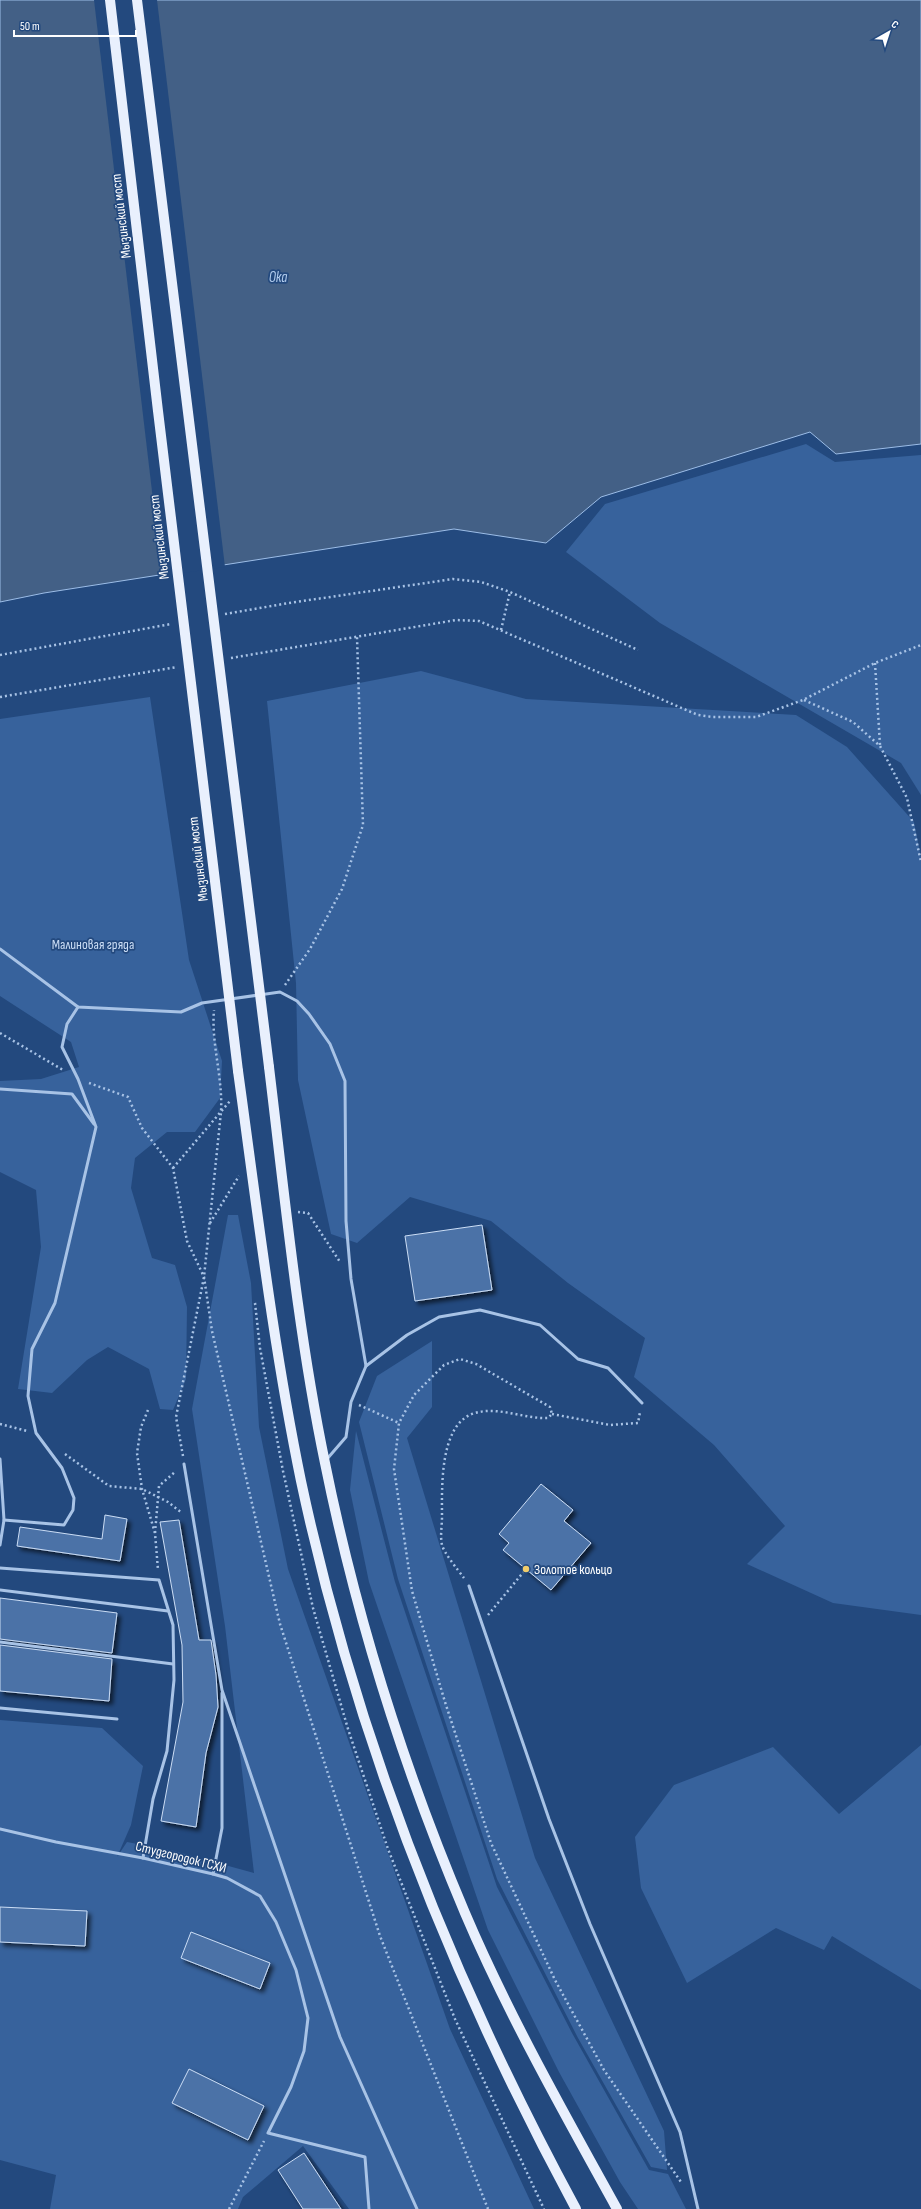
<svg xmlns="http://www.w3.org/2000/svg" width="921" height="2209" viewBox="0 0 921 2209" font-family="'Sofia Sans Condensed',sans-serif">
	<defs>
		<filter id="shadow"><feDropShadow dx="3.5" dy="3.5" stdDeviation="2" flood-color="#0009"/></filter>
	</defs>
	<rect width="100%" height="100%" fill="#23497e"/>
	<g fill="#37629c">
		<polygon points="806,444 835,462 921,455 921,795 901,763 660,623 566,552 605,504"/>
		<polygon points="421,671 526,699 796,715 847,747 914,822 921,858 921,1615 833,1603 747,1564 785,1526 714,1445 634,1377 645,1338 568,1283 491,1221 410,1197 357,1243 331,1234 298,1080 296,983 267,701"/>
		<polygon points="150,697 189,960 222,1061 220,1098 195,1132 167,1132 135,1158 131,1188 152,1258 175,1265 187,1307 186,1379 173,1410 160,1409 149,1369 108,1347 87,1360 52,1393 18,1389 41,1247 36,1190 0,1172 0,1081 41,1079 79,1067 71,1042 0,996 0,719"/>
		<polygon points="228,1215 238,1215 251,1283 259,1427 288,1569 450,2029 534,2209 349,2209 303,2146 243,2197 238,2209 50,2209 56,2175 0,2160 0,1720 102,1728 143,1766 131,1825 117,1857 127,1842 174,1851 254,1873 225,1626 192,1409"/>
		<polygon points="432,1341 432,1407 407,1438 535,1858 664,2131 667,2170 651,2167 578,2038 497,1879 398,1579 359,1422 377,1376"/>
		<polygon points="356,1431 395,1582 497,1887 572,2033 649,2170 668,2174 686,2209 638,2209 620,2182 559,2072 488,1930 369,1582 350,1490"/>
		<polygon points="921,1745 921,1990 832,1936 824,1950 776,1928 687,1983 641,1888 635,1837 674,1785 773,1747 839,1814"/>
	</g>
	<polygon fill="#436086" stroke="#9cbde7" points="0,0 921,0 921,444 836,454 810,432 601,497 546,543 454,529 44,593 0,602"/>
	<polygon fill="#23497e" points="94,0 157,0 225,567 162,576"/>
	<g fill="#4b72a7" stroke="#cbddf5" filter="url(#shadow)">
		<polygon points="482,1225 492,1290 415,1301 405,1236"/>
		<polygon points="541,1484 573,1510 564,1521 591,1543 551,1590 503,1550 509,1543 499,1534"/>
		<polygon points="105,1515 127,1519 120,1561 17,1546 20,1527 102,1539"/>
		<polygon points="179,1520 199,1640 211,1640 216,1675 218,1707 206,1753 196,1827 161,1821 183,1702 182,1645 160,1522"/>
		<polygon points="0,1598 117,1613 112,1653 0,1639"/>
		<polygon points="0,1645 112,1659 109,1701 0,1691"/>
		<polygon points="0,1907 87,1911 85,1946 0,1942"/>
		<polygon points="191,1932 270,1963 260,1989 181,1958"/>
		<polygon points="189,2069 264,2106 248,2140 172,2103"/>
		<polygon points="304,2153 341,2209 303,2209 278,2170"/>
	</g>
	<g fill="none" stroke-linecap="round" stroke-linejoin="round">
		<g stroke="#a8c3e6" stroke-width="2.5" stroke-dasharray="2 3" stroke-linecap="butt">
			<polyline points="225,614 289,603 453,579 481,582 510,592 638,650"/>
			<polyline points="501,630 510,592"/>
			<polyline points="0,655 171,624"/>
			<polyline points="231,658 456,620 479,621 698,715 713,717 756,717 803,700 875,663 921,645"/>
			<polyline points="875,663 880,745"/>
			<polyline points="0,697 177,667"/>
			<polyline points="804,700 853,722 880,746 907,798 921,862"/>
			<polyline points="285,985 310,949 342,889 363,825 357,637"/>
			<polyline points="0,1033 63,1070"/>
			<polyline points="89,1083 128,1097 142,1128 173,1168 187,1241 204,1277 212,1331 280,1624 380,1936 488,2209"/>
			<polyline points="173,1168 230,1101"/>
			<polyline points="298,1212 308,1213 340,1262"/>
			<polyline points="210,1223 239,1176"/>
			<polyline points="255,1303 260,1348 283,1471 313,1608 348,1729 388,1849 455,2019 544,2209"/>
			<polyline points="359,1405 399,1423"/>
			<polyline points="148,1410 141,1427 137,1453 142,1489 155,1533 158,1570"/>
			<polyline points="552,1414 610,1425 638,1423 640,1412"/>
			<polyline points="0,1424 27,1431"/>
			<polyline points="65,1454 109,1486 142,1489 168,1502 182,1513"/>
			<path d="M183,1456L176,1417L204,1277L221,1112C223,1077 211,1044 214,1010"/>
			<polyline points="155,1533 159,1486 176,1471"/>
			<path d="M464,1578C458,1570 444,1553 442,1545C440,1536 442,1526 442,1517C442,1488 439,1423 475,1413C498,1406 524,1419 548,1418L552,1414L550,1407L476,1364L460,1359L444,1365L414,1395L399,1423L394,1469L412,1591L445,1702L491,1843L555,1980L604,2070L681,2182"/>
			<polyline points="488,1615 526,1569"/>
			<polyline points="229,2209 264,2141"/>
		</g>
		<g stroke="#a8c3e6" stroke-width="3">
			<polyline points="0,949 78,1007 181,1012 202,1003 280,992 297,1001 309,1014 330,1044 345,1081 346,1221 351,1279 366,1366"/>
			<polyline points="0,1089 72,1094 94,1124"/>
			<polyline points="0,1459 4,1520 0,1545"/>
			<polyline points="327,1459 346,1437 351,1402 366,1366 407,1335 439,1317 480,1310 540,1325 578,1359 608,1368 642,1403"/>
			<polyline points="184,1464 222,1690 340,2037 417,2209"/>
			<polyline points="4,1520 64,1525 73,1510 74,1498 62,1468 36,1433 28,1396 32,1349 55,1303 96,1127 78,1079 62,1047 67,1024 78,1007"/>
			<polyline points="0,1568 159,1580 173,1625 174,1680 167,1751 153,1799 143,1858"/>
			<polyline points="469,1586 549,1819 590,1924 680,2132 698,2209"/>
			<polyline points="0,1590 168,1611"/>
			<polyline points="0,1642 173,1664"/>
			<polyline points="0,1708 117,1719"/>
			<polyline points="0,1829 56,1842 143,1858 213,1874 227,1878 260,1896 276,1922 296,1970 308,2018 304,2051 291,2087 268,2133 365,2157 369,2209"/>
			<polyline points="213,1874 222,1828 222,1693"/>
		</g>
		<g stroke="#e9f0fd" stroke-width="10">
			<path d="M269,1067C285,1199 298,1333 325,1463C356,1616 404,1769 465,1913C508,2014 564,2113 617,2209"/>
			<path d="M238,1071C257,1208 273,1345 301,1481C355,1735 452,1980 576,2209"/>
		</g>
		<g stroke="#e9f0fd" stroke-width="10">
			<polyline points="110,0 158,411 238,1071"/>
			<polyline points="137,0 269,1067"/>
		</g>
	</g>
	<circle fill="#f1cd6b" stroke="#23497e" stroke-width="1.5" cx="526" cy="1569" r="4"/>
	<g text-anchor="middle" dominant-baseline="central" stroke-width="3.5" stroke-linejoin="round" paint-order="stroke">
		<g font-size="14" fill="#fff" stroke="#23497e">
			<text transform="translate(121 216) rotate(-97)">Мызинский мост</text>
			<text transform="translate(159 537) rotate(-97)">Мызинский мост</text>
			<text transform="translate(198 859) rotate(-97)">Мызинский мост</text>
			<text transform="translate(181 1857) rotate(14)">Студгородок ГСХИ</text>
		</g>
		<g font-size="14" fill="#cbddf5" stroke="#23497e">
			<text x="93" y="944">Малиновая гряда</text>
		</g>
		<g font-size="14" fill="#fff" stroke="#23497e" text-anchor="start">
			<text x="534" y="1569">Золотое кольцо</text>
		</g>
		<g font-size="15" font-style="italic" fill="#b3cdee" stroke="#23497e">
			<text x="278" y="277">Ока</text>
		</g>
	</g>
	<g transform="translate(889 32) rotate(39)" stroke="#23497e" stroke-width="3" paint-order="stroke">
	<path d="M0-3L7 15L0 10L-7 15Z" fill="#ffffff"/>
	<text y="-6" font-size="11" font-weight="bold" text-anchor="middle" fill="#ffffff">С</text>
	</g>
	<path d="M14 30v6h122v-6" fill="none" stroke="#ffffff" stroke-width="2"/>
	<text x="20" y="30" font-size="12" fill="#ffffff" stroke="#23497e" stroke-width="3" paint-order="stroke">50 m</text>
</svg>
